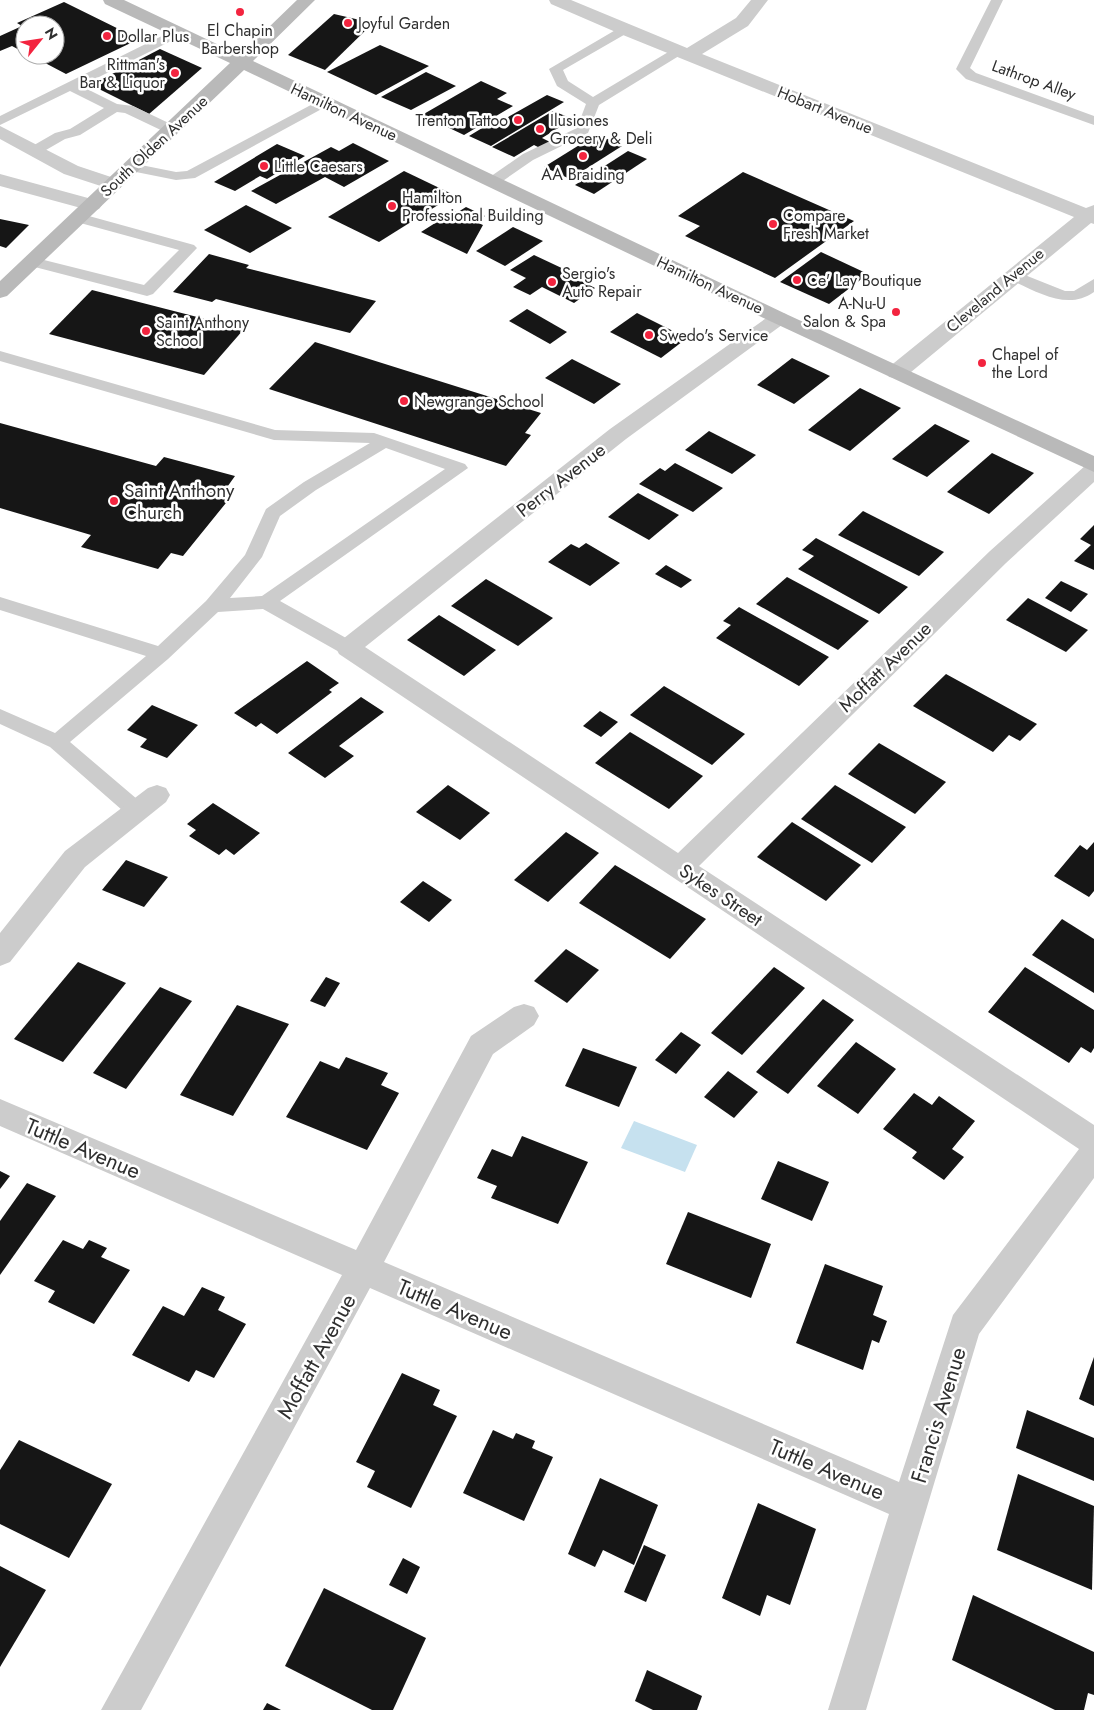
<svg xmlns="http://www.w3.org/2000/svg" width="1094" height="1710" viewBox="0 0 1094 1710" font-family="Jost,sans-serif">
	<rect width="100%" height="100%" fill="#fff"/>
	<polygon fill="#c6e1ef" points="634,1121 697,1145 685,1172 621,1148"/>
	<g fill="#161616">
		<polygon points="64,2 139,39 66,74 30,55 55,55 55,25 25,25 25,53 12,46 0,51 0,36 22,26 17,23"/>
		<polygon points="334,14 373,23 325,70 288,55"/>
		<polygon points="380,45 429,66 376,95 327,72"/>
		<polygon points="160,49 202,68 149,114 91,85"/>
		<polygon points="426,72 456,86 411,110 381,97"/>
		<polygon points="481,81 507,93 497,99 513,106 464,135 422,115"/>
		<polygon points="547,95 564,102 491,146 469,136 497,119 501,121"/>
		<polygon points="553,111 573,119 542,138 550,142 540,148 534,145 514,157 492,147"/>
		<polygon points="597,134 622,146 570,179 544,167"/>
		<polygon points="353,143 389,161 344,187 325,177 276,204 251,191 331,147 339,151"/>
		<polygon points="277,144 305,156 267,179 260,176 235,191 214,182"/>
		<polygon points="628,151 647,159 594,194 575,185"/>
		<polygon points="404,171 454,195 379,242 328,217"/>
		<polygon points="743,172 854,221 775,278 685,236 700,226 678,216"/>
		<polygon points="246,205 292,228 250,253 204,230"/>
		<polygon points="466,207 485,216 476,222 483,225 467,254 421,232 454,211 458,212"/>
		<polygon points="0,219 29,225 6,248 0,246"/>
		<polygon points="513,227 543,241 505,266 476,251"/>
		<polygon points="821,252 868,274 829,304 780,282"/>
		<polygon points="209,254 249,265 246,268 376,301 350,333 216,299 212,302 173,292"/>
		<polygon points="534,255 568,271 566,273 595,288 574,303 542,287 530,295 513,287 526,278 510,270"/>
		<polygon points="92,290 244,329 204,375 49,334"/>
		<polygon points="527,309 567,332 550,344 509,321"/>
		<polygon points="637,313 687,338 661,358 610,332"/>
		<polygon points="315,342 541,413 525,433 531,435 506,466 269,389"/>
		<polygon points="792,358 830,376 794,404 757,385"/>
		<polygon points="572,359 621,384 594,404 545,378"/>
		<polygon points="860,388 901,408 850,451 808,430"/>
		<polygon points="0,423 156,466 164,457 235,476 225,490 234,493 183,556 171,553 158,569 81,547 91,535 0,508"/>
		<polygon points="935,424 970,441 927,477 892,459"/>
		<polygon points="709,431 756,455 732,474 685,450"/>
		<polygon points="992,453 1034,473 989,514 947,492"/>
		<polygon points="675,463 723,488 693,512 639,484 660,468 665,471"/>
		<polygon points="638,493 679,515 649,540 608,517"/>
		<polygon points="863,511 944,552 919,576 838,535"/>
		<polygon points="1094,525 1094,570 1074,561 1091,545 1080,539"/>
		<polygon points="816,538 908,587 879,614 798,569 814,556 802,550"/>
		<polygon points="586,543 620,563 590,586 548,562 571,544 579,548"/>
		<polygon points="666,565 692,580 681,588 655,574"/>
		<polygon points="787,577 869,621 838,650 756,604"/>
		<polygon points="486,579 553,618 518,646 451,606"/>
		<polygon points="1061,581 1088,594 1071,612 1045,598"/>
		<polygon points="1028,598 1088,630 1066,652 1006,620"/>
		<polygon points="739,607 829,657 799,686 716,638 731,625 723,621"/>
		<polygon points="439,615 496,650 464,676 407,640"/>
		<polygon points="307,661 339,683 329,690 332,692 277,734 261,723 256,727 234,713"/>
		<polygon points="946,674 1037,724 1020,741 1009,735 993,752 913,706"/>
		<polygon points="664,686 745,734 712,765 630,715"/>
		<polygon points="361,697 384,712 339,746 354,756 325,778 288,753"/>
		<polygon points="152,705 198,725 167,758 140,747 147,739 127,730"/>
		<polygon points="600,711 618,722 601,737 583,726"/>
		<polygon points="630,732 703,776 669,809 595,763"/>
		<polygon points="879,743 946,782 915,814 848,774"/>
		<polygon points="448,785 490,813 460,840 416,812"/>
		<polygon points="835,785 906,827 872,863 801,819"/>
		<polygon points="213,803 260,833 234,855 226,849 219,855 189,836 196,830 187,824"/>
		<polygon points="792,822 861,865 826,901 757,857"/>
		<polygon points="566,832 599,853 548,902 514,880"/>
		<polygon points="1094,842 1094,891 1089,897 1054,876 1080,845 1087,850"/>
		<polygon points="126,860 168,877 144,907 102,890"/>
		<polygon points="615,865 706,919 670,959 579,903"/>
		<polygon points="423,881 452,900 429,922 400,902"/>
		<polygon points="1062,919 1094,939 1094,993 1032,955"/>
		<polygon points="566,949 599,970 567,1003 534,981"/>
		<polygon points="78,962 126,983 63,1062 14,1039"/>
		<polygon points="774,967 805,988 742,1055 711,1033"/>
		<polygon points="1025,967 1094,1010 1094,1048 1091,1053 1081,1047 1069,1063 988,1012"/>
		<polygon points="326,977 340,983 325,1007 310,1001"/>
		<polygon points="160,987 192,1001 126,1089 93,1073"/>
		<polygon points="823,999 854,1020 788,1094 756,1072"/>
		<polygon points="237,1005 289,1024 233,1116 180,1095"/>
		<polygon points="681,1032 701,1045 676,1074 655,1060"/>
		<polygon points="856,1042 896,1069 858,1114 817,1086"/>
		<polygon points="583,1048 637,1067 619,1107 565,1086"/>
		<polygon points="346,1057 388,1073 381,1085 399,1093 367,1150 286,1117 320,1061 339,1069"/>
		<polygon points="728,1071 758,1092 734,1118 704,1097"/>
		<polygon points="914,1093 932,1105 939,1096 975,1121 952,1149 964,1157 944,1180 912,1158 917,1152 883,1129"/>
		<polygon points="522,1136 588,1162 558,1224 491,1198 497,1186 477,1178 492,1149 512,1157"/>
		<polygon points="778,1161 829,1182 812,1221 761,1199"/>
		<polygon points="0,1171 10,1176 0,1189"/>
		<polygon points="27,1183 56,1196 0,1275 0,1221"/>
		<polygon points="688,1212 771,1244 751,1298 666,1264"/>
		<polygon points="63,1240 83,1249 89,1240 107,1248 101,1257 130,1270 94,1324 48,1302 55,1291 34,1281"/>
		<polygon points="825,1264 883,1286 873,1315 887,1321 879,1343 872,1340 863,1370 796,1343"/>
		<polygon points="202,1287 225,1297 218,1310 246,1324 214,1378 196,1370 189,1382 132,1355 163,1306 184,1316"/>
		<polygon points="1094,1357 1094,1406 1079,1399"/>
		<polygon points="402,1373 440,1390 433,1405 457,1416 411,1508 367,1487 375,1471 356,1462"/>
		<polygon points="1027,1410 1094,1438 1094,1481 1016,1448"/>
		<polygon points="493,1430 513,1439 516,1433 535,1441 532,1448 553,1457 524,1521 463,1493"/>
		<polygon points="19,1440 112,1484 69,1558 0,1524 0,1470"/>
		<polygon points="1018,1474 1094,1506 1092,1590 997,1550"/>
		<polygon points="600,1478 658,1505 634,1565 603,1550 595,1567 568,1554"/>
		<polygon points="758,1503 816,1529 790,1605 767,1595 760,1616 722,1598"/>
		<polygon points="644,1545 666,1555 646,1602 624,1592"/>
		<polygon points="403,1558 420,1567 407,1594 389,1585"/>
		<polygon points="0,1566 46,1590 0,1667"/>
		<polygon points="324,1588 426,1638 393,1710 372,1710 285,1666"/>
		<polygon points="973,1595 1094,1652 1094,1695 1088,1693 1084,1710 1055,1710 952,1660"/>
		<polygon points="647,1670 702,1696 697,1710 653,1710 635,1701"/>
		<polygon points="267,1703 281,1710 263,1710"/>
	</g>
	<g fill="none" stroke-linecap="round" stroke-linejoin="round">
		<g fill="#ccc" fill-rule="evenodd">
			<polygon points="991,0 1003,0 970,68 976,73 1094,116 1094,125 966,79 956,69"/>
			<polygon points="624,25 629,26 631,29 629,32 563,70 568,81 593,97 675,48 680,47 687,51 599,105 588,133 533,160 497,185 487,185 485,182 487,179 523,154 577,128 586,104 557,86 549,69"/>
			<polygon points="178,28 183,29 185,32 183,35 81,86 117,104 133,106 175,126 177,129 175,132 165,132 125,113 117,112 80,135 65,139 39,154 29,154 27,151 29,148 55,133 70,129 104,108 70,91 0,125 0,116"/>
			<polygon points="324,98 331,102 329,105 195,178 176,180 126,170 124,167 131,163 176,172 187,171"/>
			<polygon points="78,213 194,245 197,248 153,294 147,296 27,265 24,262 32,257 144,285 179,250 73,221 70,218"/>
			<path d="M1012,270L1065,291H1074L1094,279V292C1066,312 1035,290 1006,278L1004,275Z"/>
			<path d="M0,351L275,430L374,433L465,464L468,468L280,601L355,643L358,648L355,653L348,655L341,653L263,609L218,612L168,659L70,742L144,805L147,811L144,817L137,819L130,817L50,747L0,724V709L55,733L146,656L0,610V597L158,646L206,601L245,555L266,509L304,482L370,443L274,440L0,361ZM386,448L445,469L262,596L230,598L262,557L280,516L316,490Z"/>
		</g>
		<g fill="#ccc" fill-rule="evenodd">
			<polygon points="549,0 571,0 687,48 736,18 751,0 768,0 748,26 702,54 1086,208 1094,205 1094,224 1091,223 905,377 897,378 889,377 886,372 889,367 1074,217 618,33 551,4"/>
			<polygon points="0,126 78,166 120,180 123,184 120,188 113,190 64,174 0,139"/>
			<polygon points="0,174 99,201 102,205 99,209 92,211 0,186"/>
			<polygon points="779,312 786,314 789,318 786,322 626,439 365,647 678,853 990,551 1086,465 1094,463 1094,482 1006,563 699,866 1094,1125 1094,1178 979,1334 866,1710 828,1710 889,1514 370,1288 141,1710 101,1710 342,1275 0,1126 0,1099 356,1250 471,1036 514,1007 524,1004 534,1007 539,1016 534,1025 493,1054 384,1262 899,1482 953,1315 1079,1149 339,654 336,648 339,642 610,429 772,314"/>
			<polygon points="157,785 166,788 170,795 166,802 85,867 10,962 0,966 0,933 65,851 148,788"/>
		</g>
		<polygon fill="#b9b9b9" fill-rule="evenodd" points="103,0 124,0 240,55 297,0 315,0 253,61 786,314 1094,456 1094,472 772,322 244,70 7,296 0,298 0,281 230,63 105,4"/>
	</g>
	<g fill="#f3243f" stroke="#fff" stroke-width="2">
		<circle cx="240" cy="12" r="5"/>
		<circle cx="348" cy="23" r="5"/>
		<circle cx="107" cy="36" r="5"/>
		<circle cx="175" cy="73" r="5"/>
		<circle cx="518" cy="120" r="5"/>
		<circle cx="540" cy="129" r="5"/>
		<circle cx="583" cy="156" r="5"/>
		<circle cx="264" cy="166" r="5"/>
		<circle cx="392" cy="206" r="5"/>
		<circle cx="773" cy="224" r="5"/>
		<circle cx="797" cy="280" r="5"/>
		<circle cx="552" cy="282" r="5"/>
		<circle cx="896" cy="312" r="5"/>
		<circle cx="146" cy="331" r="5"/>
		<circle cx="649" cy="335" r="5"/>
		<circle cx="982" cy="363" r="5"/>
		<circle cx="404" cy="401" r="5"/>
		<circle cx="114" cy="501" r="5"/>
	</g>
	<g text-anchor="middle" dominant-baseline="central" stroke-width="5" stroke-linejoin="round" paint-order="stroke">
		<g font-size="16" fill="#2f2f2f" stroke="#fff" text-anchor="start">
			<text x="358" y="23">Joyful Garden</text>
			<text x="240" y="30" text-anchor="middle">El Chapin<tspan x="240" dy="18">Barbershop</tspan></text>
			<text x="117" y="36">Dollar Plus</text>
			<text x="165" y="64" text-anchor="end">Rittman's<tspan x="165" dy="18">Bar &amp; Liquor</tspan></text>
			<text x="508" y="120" text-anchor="end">Trenton Tattoo</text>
			<text x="550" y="120">Ilusiones<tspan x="550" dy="18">Grocery &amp; Deli</tspan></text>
			<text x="274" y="166">Little Caesars</text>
			<text x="583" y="174" text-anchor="middle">AA Braiding</text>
			<text x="402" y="197">Hamilton<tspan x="402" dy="18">Professional Building</tspan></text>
			<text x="783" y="215">Compare<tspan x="783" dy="18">Fresh Market</tspan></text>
			<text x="562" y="273">Sergio's<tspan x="562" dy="18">Auto Repair</tspan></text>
			<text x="807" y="280">Ce' Lay Boutique</text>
			<text x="886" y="303" text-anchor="end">A-Nu-U<tspan x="886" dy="18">Salon &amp; Spa</tspan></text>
			<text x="156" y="322">Saint Anthony<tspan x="156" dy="18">School</tspan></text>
			<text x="659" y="335">Swedo's Service</text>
			<text x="992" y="354">Chapel of<tspan x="992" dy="18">the Lord</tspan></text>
			<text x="414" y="401">Newgrange School</text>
		</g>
		<g font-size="16" fill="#2f2f2f" stroke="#fff">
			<text transform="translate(1034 80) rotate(20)">Lathrop Alley</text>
			<text transform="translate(825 110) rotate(22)">Hobart Avenue</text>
			<text transform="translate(344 112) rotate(25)">Hamilton Avenue</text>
			<text transform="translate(154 146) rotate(-43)">South Olden Avenue</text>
			<text transform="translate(710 285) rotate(25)">Hamilton Avenue</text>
			<text transform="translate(995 290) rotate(-40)">Cleveland Avenue</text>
		</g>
		<g font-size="19" fill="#2f2f2f" stroke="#fff">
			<text transform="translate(561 480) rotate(-38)">Perry Avenue</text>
			<text transform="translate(885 667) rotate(-44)">Moffatt Avenue</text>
			<text transform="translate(721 895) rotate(34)">Sykes Street</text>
		</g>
		<g font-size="19" fill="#2f2f2f" stroke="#fff" text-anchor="start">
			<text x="124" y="490">Saint Anthony<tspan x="124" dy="22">Church</tspan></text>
		</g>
		<g font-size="22" fill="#2f2f2f" stroke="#fff">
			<text transform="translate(83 1148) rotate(23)">Tuttle Avenue</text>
			<text transform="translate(455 1309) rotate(23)">Tuttle Avenue</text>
			<text transform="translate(316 1356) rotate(-61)">Moffatt Avenue</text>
			<text transform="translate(938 1415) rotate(-73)">Francis Avenue</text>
			<text transform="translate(827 1469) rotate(23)">Tuttle Avenue</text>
		</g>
	</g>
	<g transform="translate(40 40) rotate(60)"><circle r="24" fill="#ffffff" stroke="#acacac"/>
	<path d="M0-4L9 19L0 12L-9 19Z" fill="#f3243f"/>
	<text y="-8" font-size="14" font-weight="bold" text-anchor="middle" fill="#2f2f2f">N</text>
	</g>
</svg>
